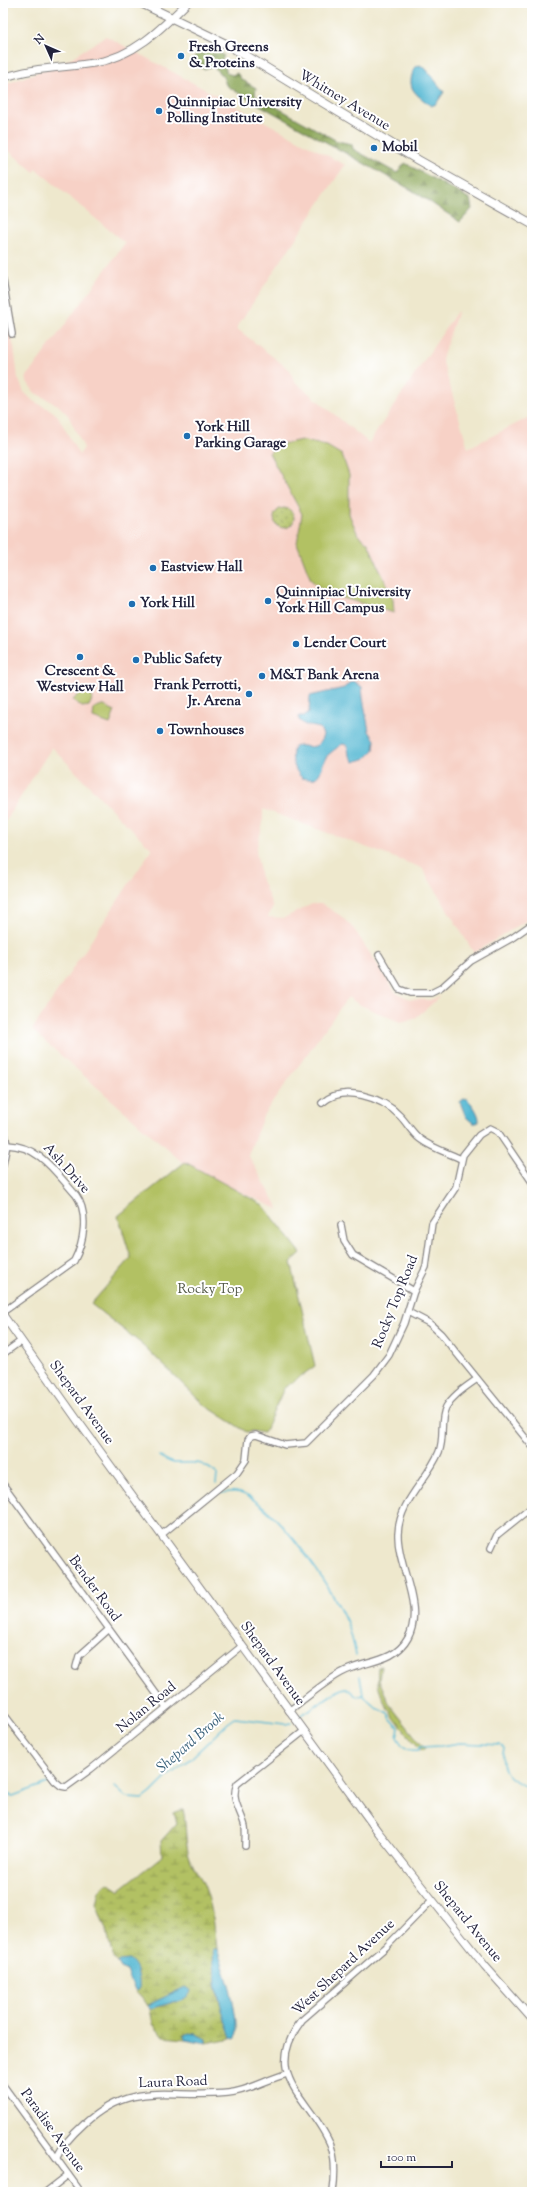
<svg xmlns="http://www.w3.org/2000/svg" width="535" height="2195" viewBox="0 0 535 2195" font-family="'Sorts Mill Goudy',serif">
	<defs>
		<pattern id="grass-dots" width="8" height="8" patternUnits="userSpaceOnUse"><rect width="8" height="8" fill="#b2c164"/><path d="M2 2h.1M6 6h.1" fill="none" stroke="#909c54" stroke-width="1.8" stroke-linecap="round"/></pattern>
		<pattern id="forest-firs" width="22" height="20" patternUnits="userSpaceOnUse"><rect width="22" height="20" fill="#8da75a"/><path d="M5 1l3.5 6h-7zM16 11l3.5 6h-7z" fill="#73884c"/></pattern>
		<pattern id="wetland-marsh" width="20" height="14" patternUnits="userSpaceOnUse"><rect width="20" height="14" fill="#b2c164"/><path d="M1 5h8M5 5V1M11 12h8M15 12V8" fill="none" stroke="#909c54"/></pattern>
	</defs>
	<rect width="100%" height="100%" fill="#fff"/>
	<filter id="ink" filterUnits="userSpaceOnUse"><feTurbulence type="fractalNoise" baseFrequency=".025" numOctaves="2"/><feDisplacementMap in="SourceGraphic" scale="8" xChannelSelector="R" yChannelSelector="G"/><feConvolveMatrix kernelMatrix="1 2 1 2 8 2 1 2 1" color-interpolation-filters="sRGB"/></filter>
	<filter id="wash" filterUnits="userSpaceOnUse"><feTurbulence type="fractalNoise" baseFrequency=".012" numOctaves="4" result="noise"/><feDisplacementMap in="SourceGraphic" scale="16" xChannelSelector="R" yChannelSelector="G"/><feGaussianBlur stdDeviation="0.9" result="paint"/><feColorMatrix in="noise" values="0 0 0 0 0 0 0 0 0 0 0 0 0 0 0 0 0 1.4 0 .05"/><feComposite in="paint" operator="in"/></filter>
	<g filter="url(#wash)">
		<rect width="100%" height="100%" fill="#eee8cd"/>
		<polygon fill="#f7d1c6" points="106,36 345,165 236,328 290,370 294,381 369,443 458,310 442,359 468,448 532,416 532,917 474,953 422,868 263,809 263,823 256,851 261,878 273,907 268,917 284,918 312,904 322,904 341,916 354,929 396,993 410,999 429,1000 440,997 414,1019 400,1022 358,1004 348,997 264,1114 248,1155 280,1210 189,1168 32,1030 152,849 117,815 52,747 3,825 3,338 9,331 14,347 18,378 24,392 33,401 51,410 58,416 79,455 84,448 68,415 58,405 35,393 25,379 125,243 36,169 34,172 3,146 3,85 63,63"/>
		<circle fill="url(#grass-dots)" stroke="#6a7250" cx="284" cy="518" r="10"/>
		<polygon fill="url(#forest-firs)" stroke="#58644a" points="212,47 224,56 222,59 227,73 232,75 237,73 241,79 256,88 255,95 337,141 352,144 353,149 391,170 397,173 405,163 470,199 472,209 460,222 415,192 240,94 226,85 223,77 213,66 204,69 191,64 198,51 204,54"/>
		<path fill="url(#wetland-marsh)" stroke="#6a7250" d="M183,1809C187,1826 184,1844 191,1861C194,1869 201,1877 204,1885C212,1905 215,1928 217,1949H213L218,1996L231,2038L207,2043V2039L184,2035L185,2039L163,2037L153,2024L150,2009L184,1999L169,1997L148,2005L135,1991L139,1989V1985L119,1961L117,1963L113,1958L107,1932L96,1904L99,1891L108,1883L119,1890L162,1856L161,1841L177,1823L174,1813Z"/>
		<g fill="#b2c164" stroke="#6a7250">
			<polygon points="301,440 327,446 342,455 349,475 349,514 358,535 368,543 393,599 394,613 333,595 322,590 311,580 297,543 302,514 269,453 280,445"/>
			<polygon points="85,688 93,698 89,706 82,707 73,700"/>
			<polygon points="102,705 115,711 110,724 93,718 94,708"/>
			<polygon points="185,1162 263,1205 301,1253 291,1262 315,1366 284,1388 264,1433 252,1431 248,1433 203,1404 143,1345 91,1304 131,1258 118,1216"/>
			<path d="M381,1666L379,1680L390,1705L425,1749L422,1751C402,1727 373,1701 378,1667Z"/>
		</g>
		<g fill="#55b8d3" stroke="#3c6d87">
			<path d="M420,65L426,69L444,92L436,104L431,106C415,93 405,89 415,67Z"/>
			<path d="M354,681L362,687L363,698L369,731L375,740L374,750L366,758L354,762L349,754L347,745L342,744C337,748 331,752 327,756C319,767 324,783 302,778C294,770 290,758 294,747C305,742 317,755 323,735L320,728L305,725L299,720V716H304L309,712L310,696L344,688L350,682Z"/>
			<path d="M465,1098C470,1100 479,1113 479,1120L477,1123H473L466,1117L460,1102Z"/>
			<path d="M213,1949H217C226,1975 240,2013 235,2039L231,2038C220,2009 214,1980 213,1949Z"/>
			<path d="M129,1960C138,1966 140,1979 139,1990L135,1991L127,1971L120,1968L117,1963L119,1961Z"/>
			<polygon points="185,1987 191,1990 190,1994 184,1999 150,2009 148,2005"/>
			<polygon points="189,2033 197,2034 207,2039 207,2043 185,2039 184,2035"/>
		</g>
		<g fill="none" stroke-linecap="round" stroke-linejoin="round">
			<g stroke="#55b8d3" stroke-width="1.5">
				<path d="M159,1456C164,1459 170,1462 174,1463C196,1464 197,1458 217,1474L216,1484"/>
				<path d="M220,1493C225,1493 231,1491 236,1492C273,1498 337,1594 349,1628C352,1637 354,1646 356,1655"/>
				<polyline points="360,1676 363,1695"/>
				<path d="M300,1716C311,1710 339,1687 347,1688L357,1697L363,1695L376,1707L388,1713L391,1719L399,1728L397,1737C402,1746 407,1752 418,1750L420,1747L441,1746L460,1743L500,1745L504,1748C498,1771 511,1782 532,1788"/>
				<polyline points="115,1787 127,1798 143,1799 151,1793 168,1776 186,1763 228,1723 235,1718 285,1724 291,1723"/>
				<polyline points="3,1793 13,1796 48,1783"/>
			</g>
		</g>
	</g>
	<g filter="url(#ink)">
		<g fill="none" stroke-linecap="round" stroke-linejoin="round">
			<defs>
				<g id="minor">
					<polyline points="3,281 12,334"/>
					<polyline points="379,955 399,989 410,993 431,993 441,988 471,961 512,938 532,924"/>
					<path d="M322,1103C343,1084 382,1097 400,1116C407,1123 412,1133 420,1139C432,1148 448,1153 461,1159"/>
					<polyline points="3,1123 7,1145 3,1164"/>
					<polyline points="341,1225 344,1241 353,1255 414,1291"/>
					<path d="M3,1312L74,1261C84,1242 89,1213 76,1195C55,1172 40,1146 7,1145"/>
					<polyline points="408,1312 429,1323 441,1334 532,1446"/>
					<polyline points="3,1354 21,1341"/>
					<polyline points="3,1484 166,1707"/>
					<polyline points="161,1535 237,1473 246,1460 248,1440 251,1436 256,1435 285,1445 306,1443 374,1375 389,1355 404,1323 414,1291 426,1267 432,1223 456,1187 463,1155 479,1135 490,1128 498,1132 532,1182"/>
					<polyline points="491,1548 497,1535 532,1507"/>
					<polyline points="76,1667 79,1656 108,1630"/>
					<path d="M289,1711C306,1698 323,1683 341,1673C364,1660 394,1664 408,1638C425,1606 397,1567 398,1534C399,1501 427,1481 439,1452C445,1437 439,1421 446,1407C453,1395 466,1387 477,1379"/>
					<polyline points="3,1713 55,1781 61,1786 66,1787 91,1769 242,1646"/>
					<path d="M245,1846C245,1840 246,1833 245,1827C242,1812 230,1800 237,1784L304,1731"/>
					<polyline points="3,2085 81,2192"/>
					<path d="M57,2157C63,2144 74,2133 84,2124C133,2079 170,2099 228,2093C249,2091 267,2079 287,2074"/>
					<polyline points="46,2192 68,2175"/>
					<path d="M333,2192C335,2177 336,2161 331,2146C312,2098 259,2077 302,2020L386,1947L432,1900"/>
				</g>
				<g id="major">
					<path d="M3,78C32,67 64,68 94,63C133,57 160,30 187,3"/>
					<polyline points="3,1315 78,1421 379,1833 485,1966 532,2019"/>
				</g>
				<polyline id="highway" points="141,3 230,46 418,160 532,224"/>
			</defs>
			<use href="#minor" stroke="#888584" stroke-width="8"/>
			<use href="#major" stroke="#888584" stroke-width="9"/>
			<use href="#highway" stroke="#888584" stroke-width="10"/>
			<use href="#minor" stroke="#fff" stroke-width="5.5"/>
			<use href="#major" stroke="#fff" stroke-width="7"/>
			<use href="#highway" stroke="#fff" stroke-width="8"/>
		</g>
	</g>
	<g fill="#1f6fb2" stroke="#fff" stroke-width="1.5">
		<circle cx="181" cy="56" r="4"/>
		<circle cx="159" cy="111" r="4"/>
		<circle cx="374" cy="148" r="4"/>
		<circle cx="187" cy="436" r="4"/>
		<circle cx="153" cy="568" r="4"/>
		<circle cx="268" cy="601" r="4"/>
		<circle cx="132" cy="604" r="4"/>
		<circle cx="296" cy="644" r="4"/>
		<circle cx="80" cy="657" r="4"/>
		<circle cx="136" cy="660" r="4"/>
		<circle cx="262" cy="676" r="4"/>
		<circle cx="249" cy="694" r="4"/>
		<circle cx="160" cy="731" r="4"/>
	</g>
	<g text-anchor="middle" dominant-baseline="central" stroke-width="4" stroke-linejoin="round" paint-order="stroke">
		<g font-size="14" font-weight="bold" fill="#22223b" stroke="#fff" text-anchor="start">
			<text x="189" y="48">Fresh Greens<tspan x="189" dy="16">&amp; Proteins</tspan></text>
			<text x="167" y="103">Quinnipiac University<tspan x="167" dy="16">Polling Institute</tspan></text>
			<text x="382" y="148">Mobil</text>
			<text x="195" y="428">York Hill<tspan x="195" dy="16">Parking Garage</tspan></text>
			<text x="161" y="568">Eastview Hall</text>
			<text x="276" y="593">Quinnipiac University<tspan x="276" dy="16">York Hill Campus</tspan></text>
			<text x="140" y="604">York Hill</text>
			<text x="304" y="644">Lender Court</text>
			<text x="144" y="660">Public Safety</text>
			<text x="80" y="672" text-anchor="middle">Crescent &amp;<tspan x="80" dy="16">Westview Hall</tspan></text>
			<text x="270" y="676">M&amp;T Bank Arena</text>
			<text x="241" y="686" text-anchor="end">Frank Perrotti,<tspan x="241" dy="16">Jr. Arena</tspan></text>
			<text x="168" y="731">Townhouses</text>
		</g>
		<g font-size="14" fill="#22223b" stroke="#fff">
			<text transform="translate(344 101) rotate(31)">Whitney Avenue</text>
			<text transform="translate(66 1169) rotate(48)">Ash Drive</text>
			<text transform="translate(396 1302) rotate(-68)">Rocky Top Road</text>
			<text transform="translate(81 1403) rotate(54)">Shepard Avenue</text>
			<text transform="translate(94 1589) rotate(54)">Bender Road</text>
			<text transform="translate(272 1664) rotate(54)">Shepard Avenue</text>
			<text transform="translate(147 1708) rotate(-39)">Nolan Road</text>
			<text transform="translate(467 1922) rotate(51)">Shepard Avenue</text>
			<text transform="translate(344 1968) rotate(-43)">West Shepard Avenue</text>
			<text transform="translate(173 2083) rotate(-2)">Laura Road</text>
			<text transform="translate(52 2131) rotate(54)">Paradise Avenue</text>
		</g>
		<g font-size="14" fill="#545a49" stroke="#fff">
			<text x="210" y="1290">Rocky Top</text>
		</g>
		<g font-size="15" font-style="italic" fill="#365e78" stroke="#fff">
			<text transform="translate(191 1743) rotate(-41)">Shepard Brook</text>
		</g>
	</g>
	<rect width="535" height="2195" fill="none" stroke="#fff" stroke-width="16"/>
	<g transform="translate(46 46) rotate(315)" stroke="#ffffff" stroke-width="3" paint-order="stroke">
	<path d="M0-3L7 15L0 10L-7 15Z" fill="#22223b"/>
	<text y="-6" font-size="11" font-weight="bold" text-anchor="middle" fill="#22223b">N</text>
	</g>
	<path d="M381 2161v6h71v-6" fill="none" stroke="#22223b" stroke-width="2"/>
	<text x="387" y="2161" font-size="12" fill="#22223b" stroke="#ffffff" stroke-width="3" paint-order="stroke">100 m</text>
</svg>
